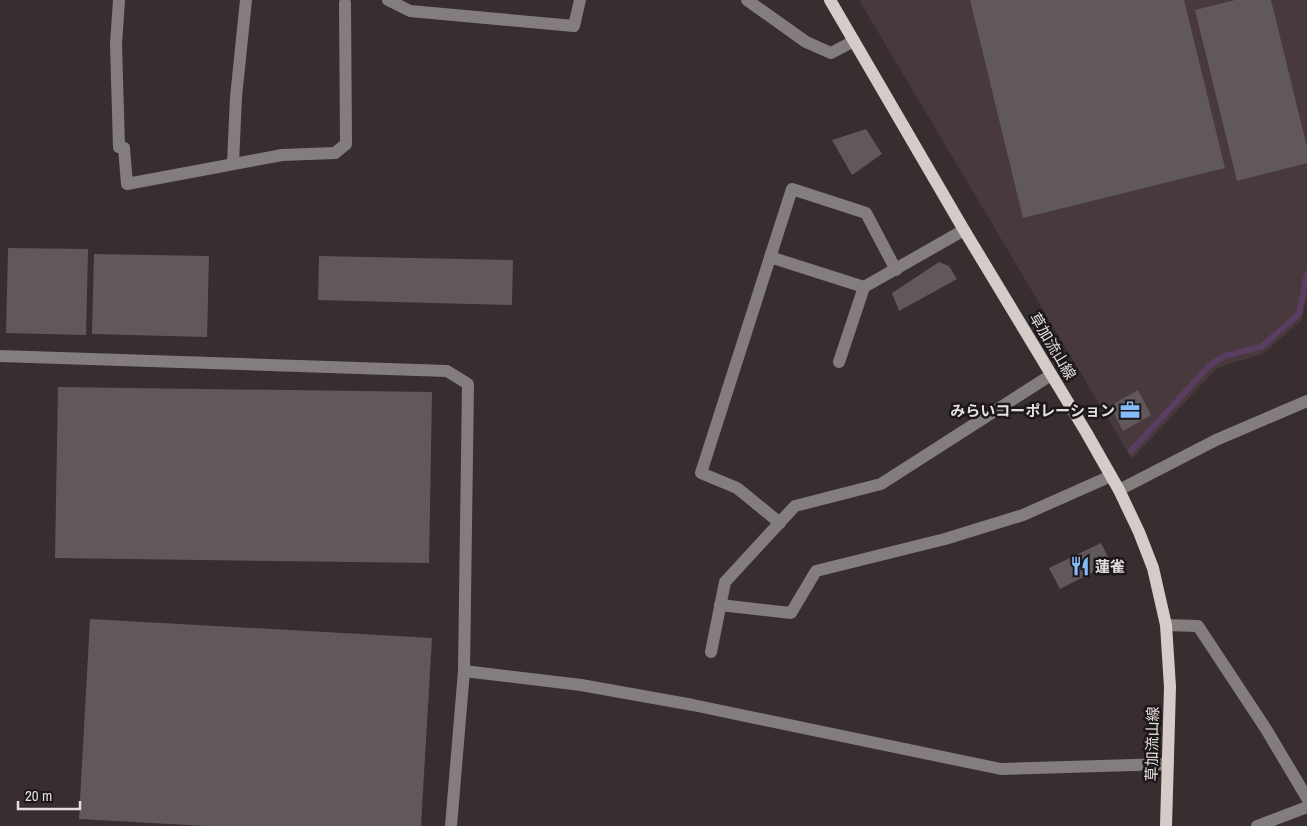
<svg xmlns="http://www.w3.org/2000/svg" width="1307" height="826" viewBox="0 0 1307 826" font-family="'Archivo Narrow','Noto Sans JP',sans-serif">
	<rect width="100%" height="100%" fill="#382e30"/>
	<polygon fill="#48393c" points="859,0 1307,0 1307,297 1301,321 1264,353 1217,368 1132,459"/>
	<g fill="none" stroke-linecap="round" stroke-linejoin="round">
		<polyline stroke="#5a3e61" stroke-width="6" points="1131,451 1209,366 1224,356 1261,347 1299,314 1307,274"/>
	</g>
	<g fill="#61585d">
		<polygon points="970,0 1184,0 1225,168 1023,218"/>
		<polygon points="1235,0 1271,0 1307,147 1307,163 1237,181 1195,10"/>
		<polygon points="866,129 882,154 852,175 832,140"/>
		<polygon points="8,248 88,249 86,335 6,333"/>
		<polygon points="94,254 209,256 207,337 92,334"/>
		<polygon points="319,256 513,260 512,305 318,300"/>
		<polygon points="939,262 949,266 957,279 899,311 892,293"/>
		<polygon points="58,387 432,392 429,563 55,558"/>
		<polygon points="1138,390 1151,415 1123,431 1110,406"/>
		<polygon points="1101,543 1111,563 1060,589 1049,568"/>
		<polygon points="90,619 432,638 421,826 206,826 79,819"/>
	</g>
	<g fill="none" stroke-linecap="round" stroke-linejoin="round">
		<g stroke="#837e7d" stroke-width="12">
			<polyline points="119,0 116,44 119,147 124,148 127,184 282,155 335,153 346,144 345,3"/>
			<polyline points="388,0 410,11 574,26 580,0"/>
			<polyline points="747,0 806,42 831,53 854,41"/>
			<polyline points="233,163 236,97 246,0"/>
			<polyline points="770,257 864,287"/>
			<polyline points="0,356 447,371 468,384 464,671 451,826"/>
			<polyline points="839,362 864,287 964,230"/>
			<polyline points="1119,490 1216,440 1307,401"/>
			<polyline points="780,523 737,488 701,473 792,189 866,213 896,270"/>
			<polyline points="720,605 791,613 816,571 945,539 1023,515 1111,476"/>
			<polyline points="1166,625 1198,626 1266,729 1307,798"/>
			<polyline points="711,652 725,582 795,506 881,484 1051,375"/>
			<polyline points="464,671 581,685 693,705 1001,769 1168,764"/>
			<polyline points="1257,826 1307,807"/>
		</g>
		<polyline stroke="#d5cbc9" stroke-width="12" points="830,0 964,230 1086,432 1119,490 1139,532 1153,568 1166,625 1170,687 1166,826"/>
	</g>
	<defs>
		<symbol id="office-bare" viewBox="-9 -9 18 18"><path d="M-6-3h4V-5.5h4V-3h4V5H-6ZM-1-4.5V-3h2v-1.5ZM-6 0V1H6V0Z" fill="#85bbfb" stroke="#1c1819" stroke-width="2.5" paint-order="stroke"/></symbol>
		<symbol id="restaurant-bare" viewBox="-9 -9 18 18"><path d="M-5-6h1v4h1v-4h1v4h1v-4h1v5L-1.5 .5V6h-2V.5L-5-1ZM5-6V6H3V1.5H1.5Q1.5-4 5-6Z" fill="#85bbfb" stroke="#1c1819" stroke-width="2.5" paint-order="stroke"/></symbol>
	</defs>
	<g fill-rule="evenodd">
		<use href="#office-bare" x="1116" y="396" width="28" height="28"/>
		<use href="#restaurant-bare" x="1066" y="552" width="28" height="28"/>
	</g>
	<g text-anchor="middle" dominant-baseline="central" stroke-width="5" stroke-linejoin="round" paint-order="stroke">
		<g font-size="15" fill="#e4dedf" stroke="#1c1819">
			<text transform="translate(1053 346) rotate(59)">草加流山線</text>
			<text transform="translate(1152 744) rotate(-89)">草加流山線</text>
		</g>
		<g font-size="15" font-weight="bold" fill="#e4dedf" stroke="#1c1819" text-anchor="end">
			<text x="1115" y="410">みらいコーポレーション</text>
			<text x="1095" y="566" text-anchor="start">蓮雀</text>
		</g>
	</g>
	<path d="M18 801v8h62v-8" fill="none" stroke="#e4dedf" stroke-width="2.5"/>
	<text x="25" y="801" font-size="15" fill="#e4dedf" stroke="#1c1819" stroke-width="4" paint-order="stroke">20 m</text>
</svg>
